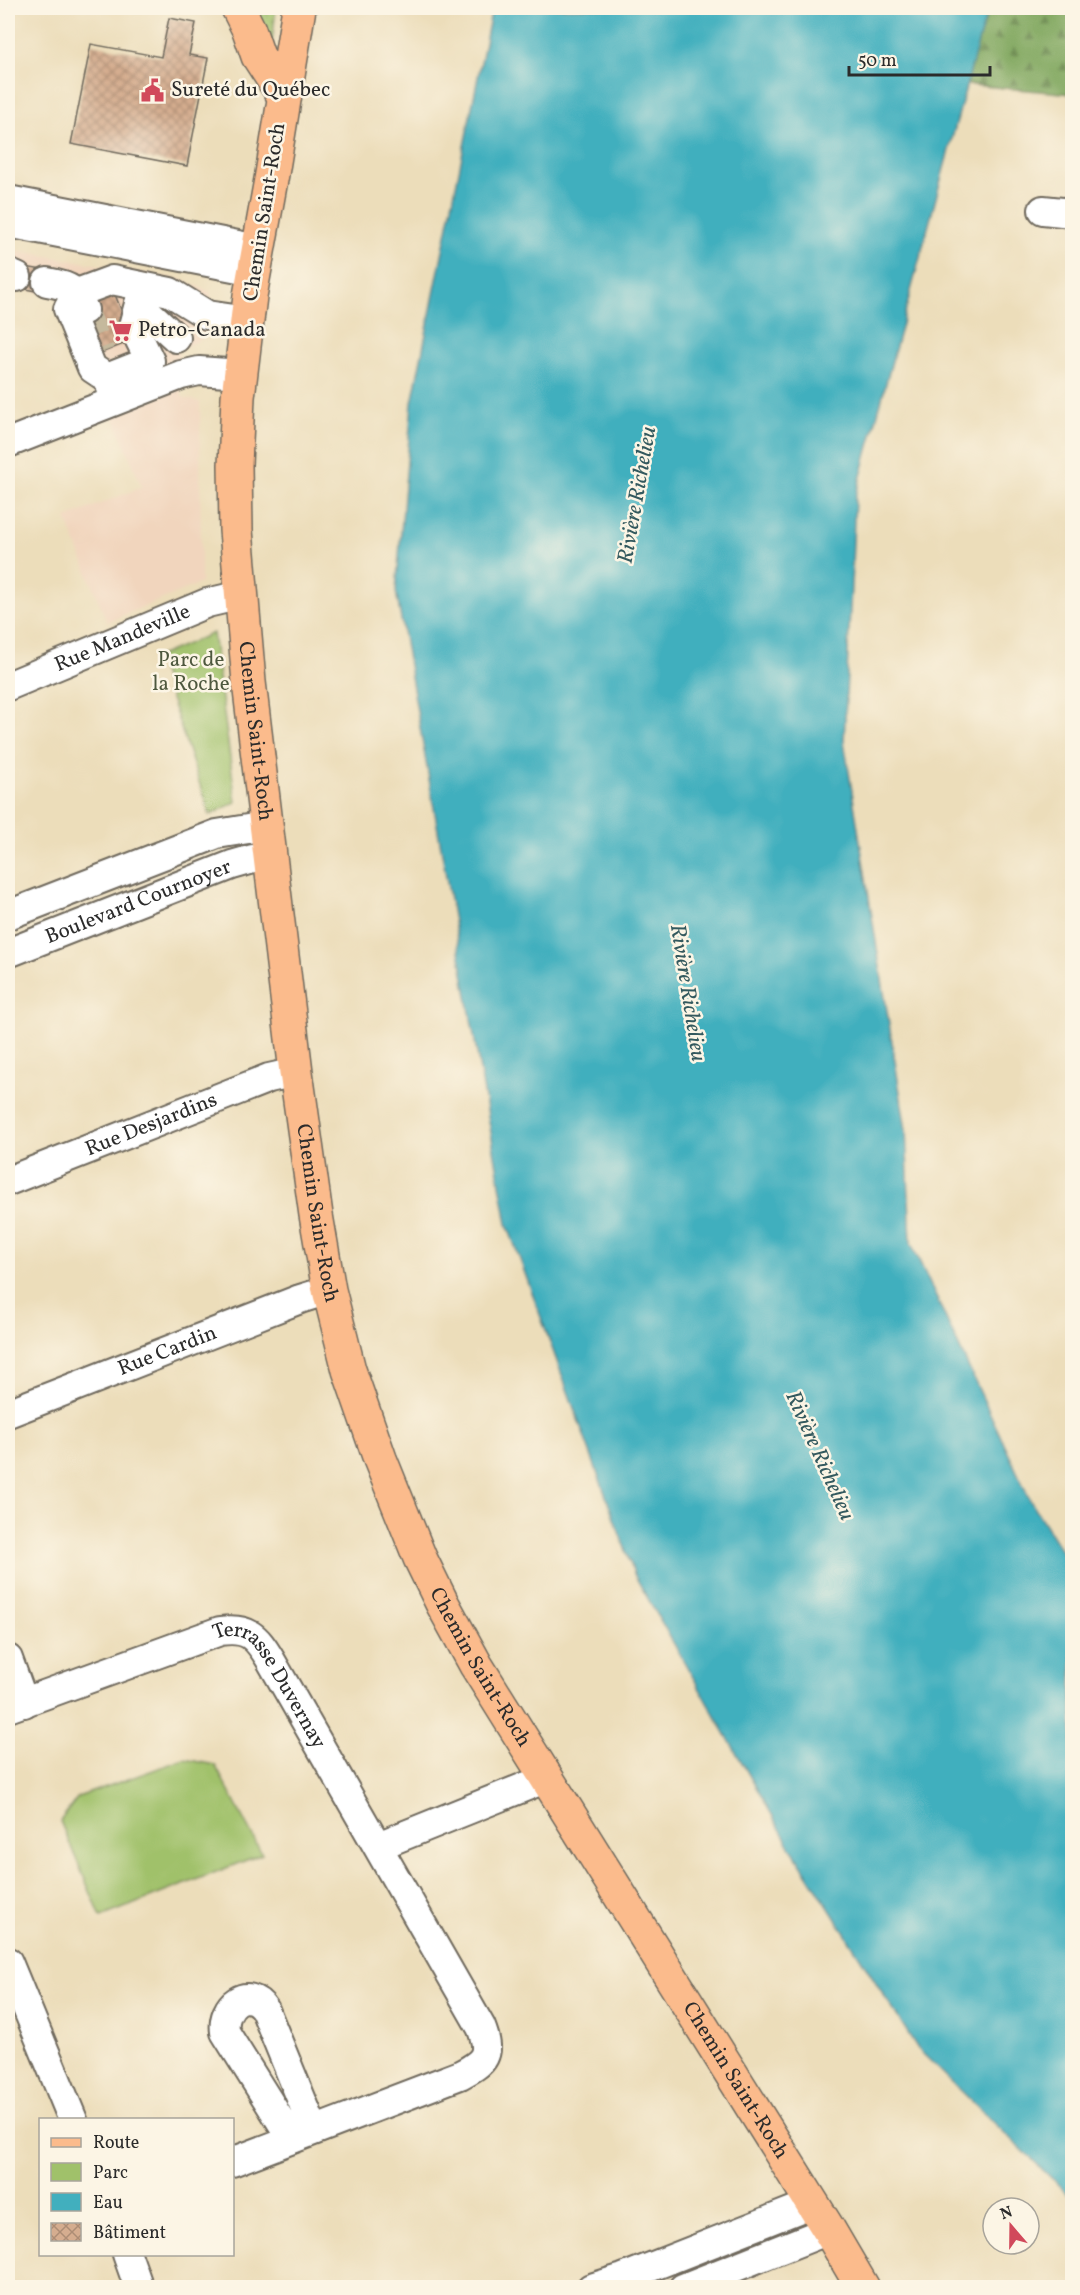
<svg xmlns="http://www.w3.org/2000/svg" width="1080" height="2295" viewBox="0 0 1080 2295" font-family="Vollkorn,serif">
	<defs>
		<pattern id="grass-dots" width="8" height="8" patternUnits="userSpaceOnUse" patternTransform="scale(1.5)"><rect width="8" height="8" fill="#a0c16a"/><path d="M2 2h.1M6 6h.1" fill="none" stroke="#839d57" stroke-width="1.8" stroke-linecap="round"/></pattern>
		<pattern id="forest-firs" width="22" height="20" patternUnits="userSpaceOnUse" patternTransform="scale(1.5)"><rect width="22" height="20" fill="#80a75e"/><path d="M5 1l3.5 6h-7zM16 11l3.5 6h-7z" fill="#69884e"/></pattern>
		<pattern id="building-cross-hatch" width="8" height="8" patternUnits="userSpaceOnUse" patternTransform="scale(1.5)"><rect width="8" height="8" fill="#d5ad8f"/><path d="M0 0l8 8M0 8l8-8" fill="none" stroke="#ad8d75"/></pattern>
	</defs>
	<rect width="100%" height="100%" fill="#fcf5e5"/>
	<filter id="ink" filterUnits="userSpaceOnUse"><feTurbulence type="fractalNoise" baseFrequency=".0167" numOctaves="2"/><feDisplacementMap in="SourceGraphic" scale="12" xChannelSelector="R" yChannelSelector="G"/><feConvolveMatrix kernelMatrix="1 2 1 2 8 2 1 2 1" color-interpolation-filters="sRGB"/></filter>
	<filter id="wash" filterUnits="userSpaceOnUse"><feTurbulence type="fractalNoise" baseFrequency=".008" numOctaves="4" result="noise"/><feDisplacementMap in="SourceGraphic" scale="24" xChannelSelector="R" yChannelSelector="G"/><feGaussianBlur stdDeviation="1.35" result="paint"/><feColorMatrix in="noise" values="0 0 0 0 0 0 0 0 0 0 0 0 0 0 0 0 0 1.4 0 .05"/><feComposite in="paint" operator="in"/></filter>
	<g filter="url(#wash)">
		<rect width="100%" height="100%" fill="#ecddba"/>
		<polygon fill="#f1d5bd" points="8,249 183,280 211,292 210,335 178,350 182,397 200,402 201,583 107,622 66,518 142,487 64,298 8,285"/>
		<polygon fill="url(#grass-dots)" stroke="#66764a" stroke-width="1.5" points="252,8 276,8 271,52"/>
		<polygon fill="url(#forest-firs)" stroke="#566944" stroke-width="1.5" points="973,8 1072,8 1072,94 950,83"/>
		<g fill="#a0c16a" stroke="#66764a" stroke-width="1.5">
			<polygon points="213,633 236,802 210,815 157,657"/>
			<polygon points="184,1759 215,1765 262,1854 101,1917 60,1821 78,1797"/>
		</g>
		<polygon fill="#41afbe" stroke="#366d74" stroke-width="1.5" points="492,8 989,8 980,35 855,498 844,741 906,1130 911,1243 1031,1502 1072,1568 1072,2198 918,2049 791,1848 635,1576 507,1224 396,591 412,403"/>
		<g id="blocks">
			<g fill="url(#building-cross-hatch)">
				<polygon points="169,18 196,23 189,55 208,58 187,166 71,144 91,44 161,57"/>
				<polygon points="19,266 49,271 46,293 15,287"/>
				<polygon points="114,292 133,340 94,356 76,313 86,297"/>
			</g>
		</g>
	</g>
	<g filter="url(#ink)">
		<use href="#blocks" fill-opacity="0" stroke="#6f695d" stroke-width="1.5"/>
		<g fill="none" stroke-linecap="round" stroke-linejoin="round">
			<polyline stroke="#c5b99d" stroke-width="28" stroke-dasharray="28 14" stroke-linecap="butt" points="84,310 101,353"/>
			<defs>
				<g id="minor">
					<polyline points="8,200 258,249"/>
					<polyline points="1043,210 1072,213"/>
					<polyline points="8,223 254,271"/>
					<polyline points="8,273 17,277"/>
					<path d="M47,282C70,286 76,289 84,310"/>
					<polyline points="143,289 139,304 176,338"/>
					<polyline points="107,378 92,368 68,309 77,293 112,280 170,292 207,315 248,321"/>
					<polyline points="114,395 107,378 150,361 133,326 139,304"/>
					<polyline points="8,443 181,375 199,371 241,374"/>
					<path id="s1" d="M8,686L207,603L241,595"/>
					<polyline points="8,915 217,834 266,826"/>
					<path id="s2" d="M8,953L232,865L253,859L269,858"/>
					<path id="s3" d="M8,1181L269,1078L296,1072"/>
					<path id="s4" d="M8,1413L300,1299L329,1290"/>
					<polyline points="8,1659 24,1703"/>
					<path id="s5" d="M8,1708L220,1631C248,1627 256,1636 270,1659L481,2027C492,2055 485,2062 460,2075L232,2162"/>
					<polyline points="378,1846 547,1778"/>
					<polyline points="8,1962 73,2120"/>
					<path d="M292,2139L225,2032C221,2005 248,1984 265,2010L314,2130"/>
					<polyline points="127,2254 139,2288"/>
					<polyline points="591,2288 623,2278 813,2203"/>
					<polyline points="683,2288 829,2230"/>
				</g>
				<g id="major">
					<path id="s6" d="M299,8L272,174L250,296L238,397L235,465L236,530L249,682L296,1072L316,1215L329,1290L349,1370L380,1459L420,1558L442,1603L476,1665L829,2230L863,2288"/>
				</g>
				<polyline id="highway" points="238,8 249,30 258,56 284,96"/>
			</defs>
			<use href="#minor" stroke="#6f695d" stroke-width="32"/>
			<use href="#major" stroke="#6f695d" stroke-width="36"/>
			<use href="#highway" stroke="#6f695d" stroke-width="36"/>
			<use href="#minor" stroke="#fff" stroke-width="28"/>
			<use href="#major" stroke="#fbbb8c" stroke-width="33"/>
			<use href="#highway" stroke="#fbbb8c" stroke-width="33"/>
		</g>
	</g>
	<defs>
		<symbol id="civic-bare" viewBox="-9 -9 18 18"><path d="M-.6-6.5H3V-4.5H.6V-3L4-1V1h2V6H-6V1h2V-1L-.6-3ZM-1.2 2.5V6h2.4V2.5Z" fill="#d1495b" stroke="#fcf5e5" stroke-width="2.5" paint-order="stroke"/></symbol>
		<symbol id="supermarket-bare" viewBox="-9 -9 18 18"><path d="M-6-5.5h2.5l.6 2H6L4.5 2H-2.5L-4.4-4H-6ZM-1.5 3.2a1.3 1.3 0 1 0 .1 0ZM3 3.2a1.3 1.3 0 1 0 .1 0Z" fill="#d1495b" stroke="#fcf5e5" stroke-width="2.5" paint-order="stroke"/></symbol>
	</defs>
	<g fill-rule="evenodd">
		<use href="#civic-bare" x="136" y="74" width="33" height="33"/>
		<use href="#supermarket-bare" x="104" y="314" width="33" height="33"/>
	</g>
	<g text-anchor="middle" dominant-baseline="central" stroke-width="5" stroke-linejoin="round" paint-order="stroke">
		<g font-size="21" fill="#2b2b2b" stroke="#fcf5e5" text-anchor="start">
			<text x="171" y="90">Sureté du Québec</text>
			<text x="138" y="330">Petro-Canada</text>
		</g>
		<g font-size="21" fill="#2b2b2b" stroke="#fcf5e5">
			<text transform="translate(265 212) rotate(-81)">Chemin Saint-Roch</text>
			<text stroke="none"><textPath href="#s1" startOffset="124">Rue Mandeville</textPath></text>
			<text stroke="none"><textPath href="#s6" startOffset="729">Chemin Saint-Roch</textPath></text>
			<text stroke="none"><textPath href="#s2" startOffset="140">Boulevard Cournoyer</textPath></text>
			<text stroke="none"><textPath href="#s3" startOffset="154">Rue Desjardins</textPath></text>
			<text stroke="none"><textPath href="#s6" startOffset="1215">Chemin Saint-Roch</textPath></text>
			<text stroke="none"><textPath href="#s4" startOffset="171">Rue Cardin</textPath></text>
			<text stroke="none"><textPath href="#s6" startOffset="1701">Chemin Saint-Roch</textPath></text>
			<text stroke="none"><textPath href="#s5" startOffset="304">Terrasse Duvernay</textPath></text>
			<text stroke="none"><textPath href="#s6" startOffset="2187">Chemin Saint-Roch</textPath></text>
		</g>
		<g font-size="21" fill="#4e583e" stroke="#fcf5e5">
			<text x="191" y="660">Parc de<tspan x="191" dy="24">la Roche</tspan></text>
		</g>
		<g font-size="22" font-style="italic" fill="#33595e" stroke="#fcf5e5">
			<text transform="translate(638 495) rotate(-80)">Rivière Richelieu</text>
			<text transform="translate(687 993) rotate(81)">Rivière Richelieu</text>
			<text transform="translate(819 1456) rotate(66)">Rivière Richelieu</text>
		</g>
	</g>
	<rect width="1080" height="2295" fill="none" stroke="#fcf5e5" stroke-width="30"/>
	<rect x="39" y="2118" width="195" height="138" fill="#fcf5e5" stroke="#a8a49b" stroke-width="1.5"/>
	<rect x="51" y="2138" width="30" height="9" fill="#fbbb8c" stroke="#a8a49b" stroke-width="1.5"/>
	<text x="93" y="2148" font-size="18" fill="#2b2b2b">Route</text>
	<rect x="51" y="2163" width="30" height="18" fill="#a0c16a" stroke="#a8a49b" stroke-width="1.5"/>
	<text x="93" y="2178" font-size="18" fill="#2b2b2b">Parc</text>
	<rect x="51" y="2193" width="30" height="18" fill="#41afbe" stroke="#a8a49b" stroke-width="1.5"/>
	<text x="93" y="2208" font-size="18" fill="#2b2b2b">Eau</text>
	<rect x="51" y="2223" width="30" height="18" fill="url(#building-cross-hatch)" stroke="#a8a49b" stroke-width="1.5"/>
	<text x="93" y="2238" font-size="18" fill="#2b2b2b">Bâtiment</text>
	<g transform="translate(1011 2226) rotate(340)"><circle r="28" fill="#fcf5e5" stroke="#a8a49b" stroke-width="1.5"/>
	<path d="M0-4.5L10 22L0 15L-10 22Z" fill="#d1495b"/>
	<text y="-9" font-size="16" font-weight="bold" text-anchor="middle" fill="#2b2b2b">N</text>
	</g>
	<path d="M849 66v9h141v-9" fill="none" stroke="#2b2b2b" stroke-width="3"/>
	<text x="858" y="66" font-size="18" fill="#2b2b2b" stroke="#fcf5e5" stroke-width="4.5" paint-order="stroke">50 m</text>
</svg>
